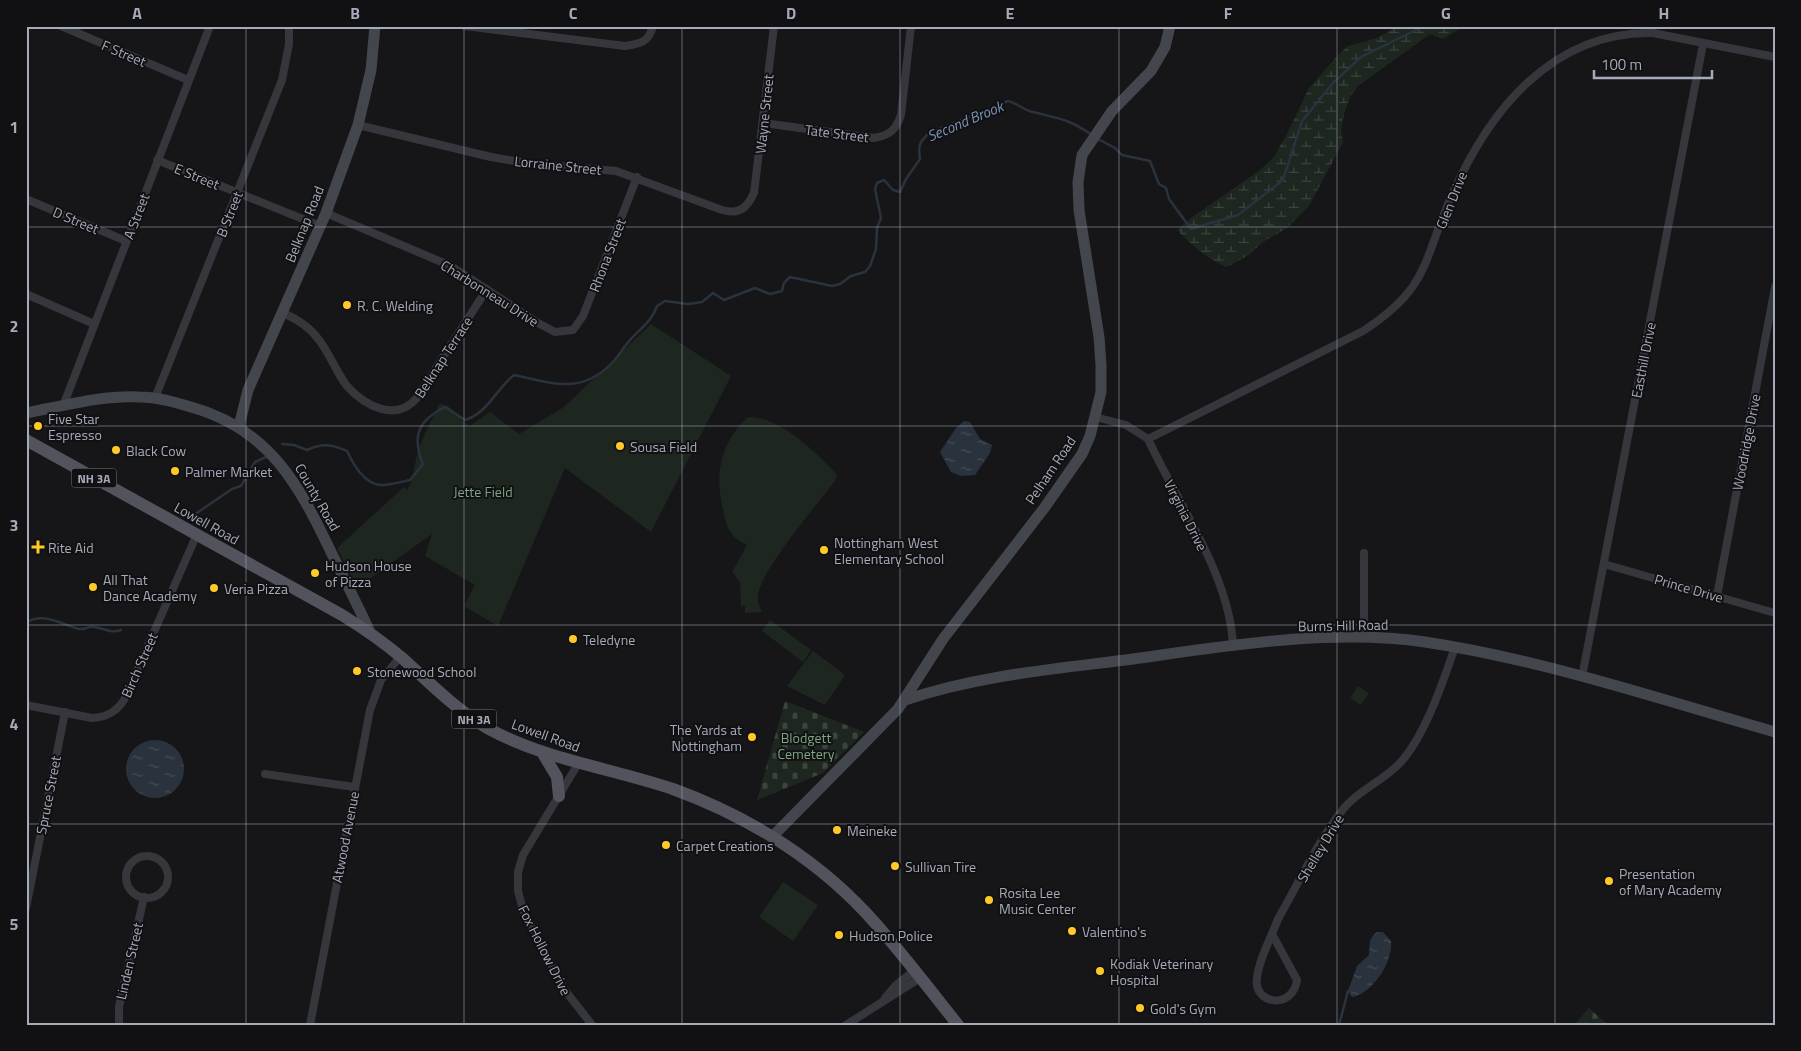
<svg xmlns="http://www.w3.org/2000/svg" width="1801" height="1051" viewBox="0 0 1801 1051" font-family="'Titillium Web',sans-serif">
	<defs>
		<pattern id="wetland-marsh" width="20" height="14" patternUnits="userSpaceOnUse" patternTransform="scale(1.25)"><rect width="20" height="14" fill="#1d271f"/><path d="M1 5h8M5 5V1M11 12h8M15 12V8" fill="none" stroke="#3b443d"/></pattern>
		<pattern id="cemetery-stones" width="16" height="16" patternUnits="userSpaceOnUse" patternTransform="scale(1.25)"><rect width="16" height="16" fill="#1d271f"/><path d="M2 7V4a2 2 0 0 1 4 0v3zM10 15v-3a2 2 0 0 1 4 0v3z" fill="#3b443d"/></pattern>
		<pattern id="water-ripples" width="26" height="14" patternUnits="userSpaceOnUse" patternTransform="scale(1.25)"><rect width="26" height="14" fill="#2a333d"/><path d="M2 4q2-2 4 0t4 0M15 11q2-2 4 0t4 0" fill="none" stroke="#464e57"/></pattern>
	</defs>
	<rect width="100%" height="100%" fill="#161618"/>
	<g fill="#1d271f">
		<path d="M651,324L731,376L651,532L565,468L498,626L464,606L475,585L425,556L432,534L357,588L337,548L404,487L407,490L412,480L418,449L439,404C454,404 458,420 470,426L490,412L519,434L564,407Z"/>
		<path d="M748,417C780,416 815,452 837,474L835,481C818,503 763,568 758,594C757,600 759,606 762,612L745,613V606H741L740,582L732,572L747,545C742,542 735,539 732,534C726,527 725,518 723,509C714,474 721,442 748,417Z"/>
		<polygon points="770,620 811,650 803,662 762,631"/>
		<polygon points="813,651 845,675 825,705 787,686"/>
		<polygon points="1358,686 1369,693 1361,705 1350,698"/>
		<polygon points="783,882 818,905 793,941 759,917"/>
	</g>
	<path fill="url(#wetland-marsh)" d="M1397,26H1464L1443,39L1430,34L1358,86L1350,97L1344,114L1341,130L1343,142L1309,206L1287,228L1263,242L1247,256L1227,267C1208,260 1191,244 1177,230L1195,215L1259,171L1274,157L1287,134L1309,88L1339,54L1348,46L1377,38Z"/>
	<g fill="url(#cemetery-stones)">
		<polygon points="785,701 864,732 823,773 757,800"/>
		<polygon points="1589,1008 1608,1025 1574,1025"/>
	</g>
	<g fill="url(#water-ripples)">
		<polygon points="964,421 970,422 980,439 992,445 990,453 975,475 961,476 951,472 940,452 956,428"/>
		<circle cx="155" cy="769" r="29"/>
		<path d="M1377,932H1383L1391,941C1393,962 1373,993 1352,997L1348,991L1357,966L1369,955C1370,945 1368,938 1377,932Z"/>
	</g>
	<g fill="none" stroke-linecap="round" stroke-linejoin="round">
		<g stroke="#2a333d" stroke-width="2.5">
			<polyline points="1096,138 1115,148 1122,155 1150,161 1159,184 1166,188 1169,199 1191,229 1238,215 1283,180 1302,121 1333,83 1361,57 1424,26"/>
			<path d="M282,444L294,445L307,450C322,443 331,444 347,451C353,464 365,485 382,485C391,485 401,482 410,480L423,464C411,435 419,420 445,407L465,420C488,413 496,389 514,375C552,383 581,395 612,363C619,356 624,346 631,339C642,327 652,321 657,306L665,301L688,304L702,302L713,293L724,300L755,288L770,294L782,291L784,283L790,277L832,286L840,284L851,276L865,272L870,266L876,249L877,228L881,218L875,189L877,183L884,180L893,190L900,192L906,179L920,159C918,147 919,142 929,133L1008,101C1017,103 1023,110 1033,112C1060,119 1067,118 1092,135"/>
			<polyline points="188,519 232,489 241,486 255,462 266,457"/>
			<path d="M26,623C42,611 63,625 79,629C84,630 89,626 94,627C104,628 111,634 121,630"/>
			<polyline points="1339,1025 1348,991"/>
		</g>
		<g stroke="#36373d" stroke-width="8">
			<polyline points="61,26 188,80"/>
			<path d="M465,26L625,46C640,44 649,42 653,26"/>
			<path d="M763,123L874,138C890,135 896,130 901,115L911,26"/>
			<path d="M358,125L491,157L526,163L616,171L722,210C739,215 747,208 754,193L774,26"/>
			<polyline points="157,160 320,226"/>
			<polyline points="26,199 126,241"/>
			<polyline points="326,213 451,266 538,323 555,332 573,330 583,316 637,177"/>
			<polyline points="26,294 94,324"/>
			<path d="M283,313C297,319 310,327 319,340C330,354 336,372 347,386C365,406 395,422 416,399L487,289"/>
			<polyline points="155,398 282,80 289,44 289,26"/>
			<polyline points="63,406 210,26"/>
			<path d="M1095,417L1126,425L1148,439C1177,502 1231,577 1233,647"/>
			<path d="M1148,439L1363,331C1431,287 1422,261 1452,195C1489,111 1552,31 1653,33L1775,57"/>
			<polyline points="1364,553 1364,637"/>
			<polyline points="1604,564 1775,613"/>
			<polyline points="1717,596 1775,287"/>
			<polyline points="1582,677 1703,44"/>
			<path d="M26,705L92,718C107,717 116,712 124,700L197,534"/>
			<polyline points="578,764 523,855 518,872 518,891 523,910 564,989 592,1025"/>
			<polyline points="265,774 354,787"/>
			<circle cx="147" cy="877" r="21"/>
			<polyline points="26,908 65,712"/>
			<path d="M1272,934L1297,980C1293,1010 1253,1005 1257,978C1259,959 1271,938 1278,919C1298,884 1319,839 1344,808C1359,790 1383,781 1400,763C1425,736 1443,682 1455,647"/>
			<polyline points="885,998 895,986 914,971"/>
			<polyline points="119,1025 119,1007 144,897"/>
			<polyline points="310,1025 370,710 381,680 400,657"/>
			<polyline points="846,1025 920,978"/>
		</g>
		<g stroke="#44464e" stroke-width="11">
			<path d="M26,413C63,406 102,395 139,397C157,397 174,402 191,407C270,429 299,485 332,554C345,580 358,606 370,632"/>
			<polyline points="239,426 248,390 326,213 358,125 371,70 375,26"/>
			<path d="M905,700C979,675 1056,669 1133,659C1226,646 1332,628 1425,642C1544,660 1659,699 1775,732"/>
			<polyline points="772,837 898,709 943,639 1045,507 1082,454 1090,436 1101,392 1101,365 1099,337 1079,210 1078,182 1082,155 1112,111 1151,71 1165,47 1170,26"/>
		</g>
		<g stroke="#52535d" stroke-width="12">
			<path d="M26,440L342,615C363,628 382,641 401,657C429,682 456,710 489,729C546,760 611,768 673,789C750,817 822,862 876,924C905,957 931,991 958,1025"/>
			<polyline points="542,752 557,777 559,796"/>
		</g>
	</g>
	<path fill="none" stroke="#a6abb9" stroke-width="1" stroke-opacity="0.55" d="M246,26V1025M464,26V1025M682,26V1025M900,26V1025M1119,26V1025M1337,26V1025M1555,26V1025M26,227H1775M26,426H1775M26,625H1775M26,824H1775"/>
	<g fill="#ffca27" stroke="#111113" stroke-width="2">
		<circle cx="347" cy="305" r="5"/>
		<circle cx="38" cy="426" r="5"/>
		<circle cx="620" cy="446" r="5"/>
		<circle cx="116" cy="450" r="5"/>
		<circle cx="175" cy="471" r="5"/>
		<path d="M35.5 539.5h5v5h5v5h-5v5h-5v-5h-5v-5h5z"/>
		<circle cx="824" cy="550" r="5"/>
		<circle cx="315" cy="573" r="5"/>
		<circle cx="93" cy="587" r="5"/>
		<circle cx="214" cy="588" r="5"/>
		<circle cx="573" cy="639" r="5"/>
		<circle cx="357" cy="671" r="5"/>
		<circle cx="752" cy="737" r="5"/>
		<circle cx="837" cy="830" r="5"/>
		<circle cx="666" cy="845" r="5"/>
		<circle cx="895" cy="866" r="5"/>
		<circle cx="1609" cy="881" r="5"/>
		<circle cx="989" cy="900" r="5"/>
		<circle cx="1072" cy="931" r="5"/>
		<circle cx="839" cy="935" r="5"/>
		<circle cx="1100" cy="971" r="5"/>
		<circle cx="1140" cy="1008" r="5"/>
	</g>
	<g text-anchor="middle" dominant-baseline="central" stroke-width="4" stroke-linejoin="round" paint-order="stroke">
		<g fill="#111113" stroke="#797d87" stroke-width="1">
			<rect x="71.5" y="468.5" width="45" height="19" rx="4"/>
			<rect x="451.5" y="709.5" width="45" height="19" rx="4"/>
		</g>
		<g font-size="12" font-weight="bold" fill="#a6abb9">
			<text x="94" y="478">NH 3A</text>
			<text x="474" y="719">NH 3A</text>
		</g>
		<g font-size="14" fill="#a6abb9" stroke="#111113">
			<text transform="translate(124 53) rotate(23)">F Street</text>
			<text transform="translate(764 114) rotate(-84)">Wayne Street</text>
			<text transform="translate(837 133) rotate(7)">Tate Street</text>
			<text transform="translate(558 165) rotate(6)">Lorraine Street</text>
			<text transform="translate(197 176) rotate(22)">E Street</text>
			<text transform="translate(1451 200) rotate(-68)">Glen Drive</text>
			<text transform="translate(229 214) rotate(-68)">B Street</text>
			<text transform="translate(136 216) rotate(-69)">A Street</text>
			<text transform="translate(76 220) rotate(23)">D Street</text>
			<text transform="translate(304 224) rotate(-68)">Belknap Road</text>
			<text transform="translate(607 255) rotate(-69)">Rhona Street</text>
			<text transform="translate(490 293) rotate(32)">Charbonneau Drive</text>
			<text transform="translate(443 357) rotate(-57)">Belknap Terrace</text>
			<text transform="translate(1643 360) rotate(-79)">Easthill Drive</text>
			<text transform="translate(1746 442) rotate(-79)">Woodridge Drive</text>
			<text transform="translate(1050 470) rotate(-56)">Pelham Road</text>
			<text transform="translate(318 497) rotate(60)">County Road</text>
			<text transform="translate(1186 515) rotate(63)">Virginia Drive</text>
			<text transform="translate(207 523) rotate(29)">Lowell Road</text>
			<text transform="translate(1689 588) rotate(16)">Prince Drive</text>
			<text transform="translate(1343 625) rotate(-1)">Burns Hill Road</text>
			<text transform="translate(139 665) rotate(-66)">Birch Street</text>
			<text transform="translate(546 735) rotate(20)">Lowell Road</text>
			<text transform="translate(48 795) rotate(-79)">Spruce Street</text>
			<text transform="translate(345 837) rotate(-79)">Atwood Avenue</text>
			<text transform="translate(1320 848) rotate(-59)">Shelley Drive</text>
			<text transform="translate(545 950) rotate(63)">Fox Hollow Drive</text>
			<text transform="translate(129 961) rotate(-77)">Linden Street</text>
		</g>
		<g font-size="14" fill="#a6abb9" stroke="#111113" text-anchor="start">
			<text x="357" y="305">R. C. Welding</text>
			<text x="48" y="418">Five Star<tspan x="48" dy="16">Espresso</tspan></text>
			<text x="630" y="446">Sousa Field</text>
			<text x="126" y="450">Black Cow</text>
			<text x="185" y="471">Palmer Market</text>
			<text x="834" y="542">Nottingham West<tspan x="834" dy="16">Elementary School</tspan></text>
			<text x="48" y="547">Rite Aid</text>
			<text x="325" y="565">Hudson House<tspan x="325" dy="16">of Pizza</tspan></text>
			<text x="103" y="579">All That<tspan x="103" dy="16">Dance Academy</tspan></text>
			<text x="224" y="588">Veria Pizza</text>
			<text x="583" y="639">Teledyne</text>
			<text x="367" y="671">Stonewood School</text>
			<text x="742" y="729" text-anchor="end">The Yards at<tspan x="742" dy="16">Nottingham</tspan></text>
			<text x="847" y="830">Meineke</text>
			<text x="676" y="845">Carpet Creations</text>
			<text x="905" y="866">Sullivan Tire</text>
			<text x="1619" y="873">Presentation<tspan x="1619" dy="16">of Mary Academy</tspan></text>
			<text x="999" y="892">Rosita Lee<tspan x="999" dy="16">Music Center</tspan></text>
			<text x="1082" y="931">Valentino's</text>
			<text x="849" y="935">Hudson Police</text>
			<text x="1110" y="963">Kodiak Veterinary<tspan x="1110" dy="16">Hospital</tspan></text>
			<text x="1150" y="1008">Gold's Gym</text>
		</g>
		<g font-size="14" fill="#7ca682" stroke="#111113">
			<text x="483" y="491">Jette Field</text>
			<text x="806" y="737">Blodgett<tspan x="806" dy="16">Cemetery</tspan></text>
		</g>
		<g font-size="15" font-style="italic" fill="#7a95b8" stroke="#111113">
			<text transform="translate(965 121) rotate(-23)">Second Brook</text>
		</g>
	</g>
	<rect width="1801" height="1051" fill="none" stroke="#111113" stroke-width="55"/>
	<path d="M1594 70v8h118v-8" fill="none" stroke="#a6abb9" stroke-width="2.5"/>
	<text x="1601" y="70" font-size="15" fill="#a6abb9" stroke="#111113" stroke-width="4" paint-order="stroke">100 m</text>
	<rect x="28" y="28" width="1746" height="996" fill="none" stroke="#a6abb9" stroke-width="2"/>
	<g font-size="16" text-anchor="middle" font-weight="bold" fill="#a6abb9">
		<text x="137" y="19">A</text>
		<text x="355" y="19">B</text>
		<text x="573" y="19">C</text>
		<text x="791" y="19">D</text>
		<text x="1010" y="19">E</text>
		<text x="1228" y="19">F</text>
		<text x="1446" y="19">G</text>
		<text x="1664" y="19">H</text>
		<text x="14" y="133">1</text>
		<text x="14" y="332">2</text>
		<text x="14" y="531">3</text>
		<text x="14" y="730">4</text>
		<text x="14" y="930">5</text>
	</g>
</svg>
